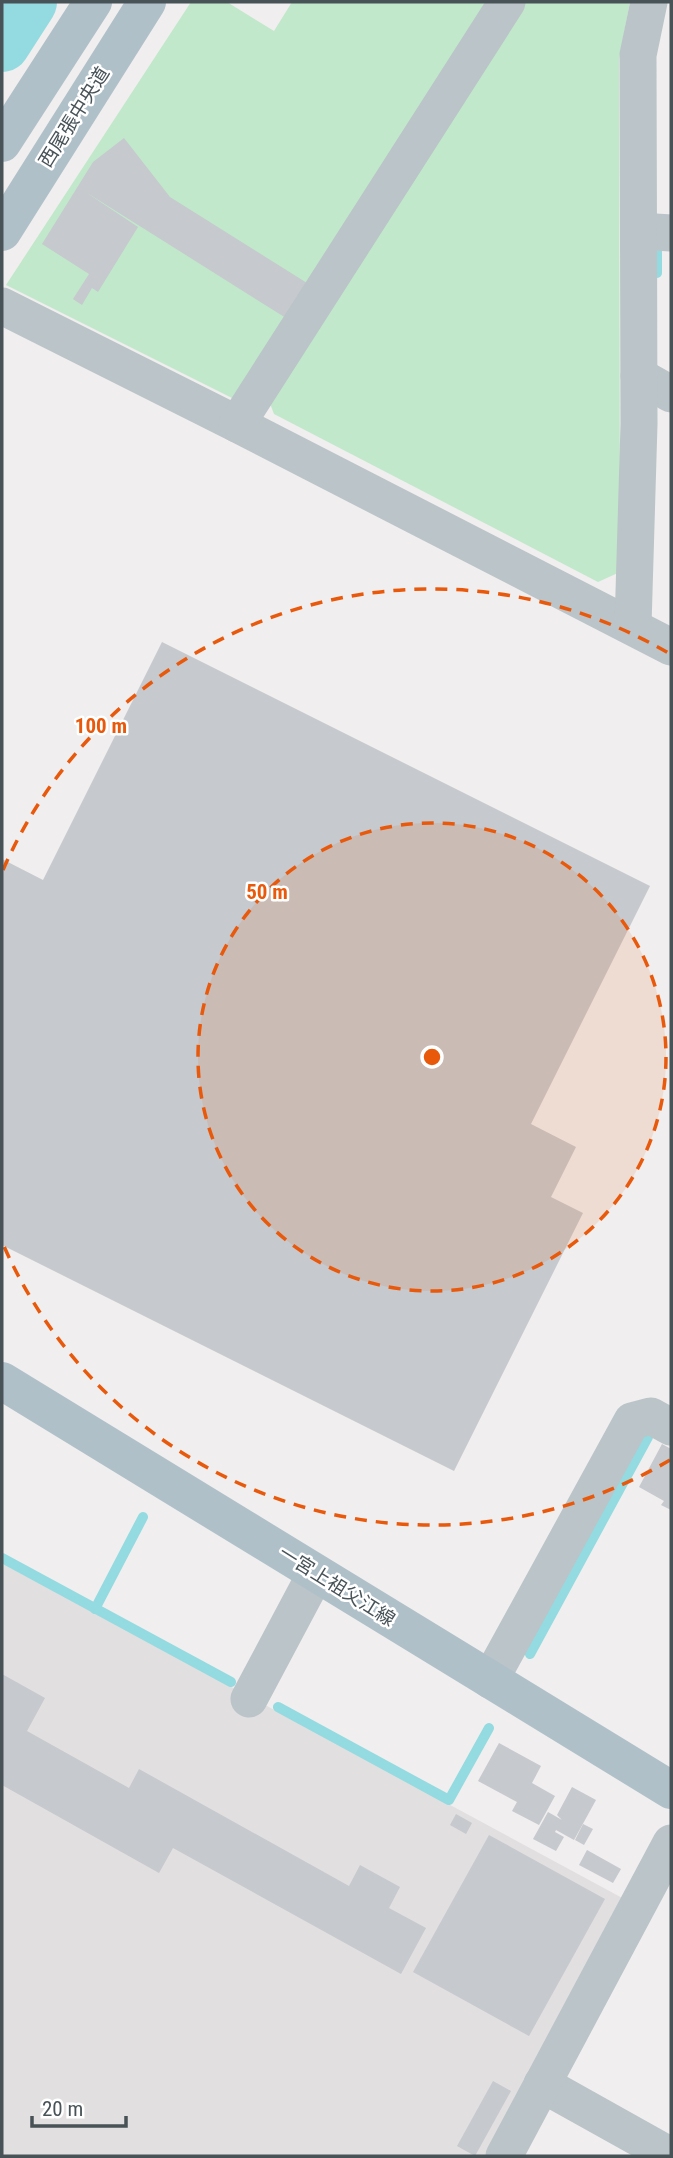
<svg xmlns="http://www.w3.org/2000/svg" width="673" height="2158" viewBox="0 0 673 2158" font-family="'Roboto Condensed','Noto Sans JP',sans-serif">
	<rect width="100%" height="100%" fill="#f0eeee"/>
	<polygon fill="#e1dfdf" points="2,1563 626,1900 490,2156 2,2156"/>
	<g fill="#c1e8cb">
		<polygon points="191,2 227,2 274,31 292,2 492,2 238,401 6,285"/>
		<polygon points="524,2 630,2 619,59 620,572 598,582 274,414 269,401"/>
	</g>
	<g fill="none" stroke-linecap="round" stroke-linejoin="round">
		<g stroke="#93dbe0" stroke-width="10">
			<polyline points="657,273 657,246"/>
			<polyline points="2,1558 231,1682"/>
			<polyline points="95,1609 143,1517"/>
			<polyline points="530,1654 648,1437"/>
			<polyline points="278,1707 449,1800 489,1728"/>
		</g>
		<polyline stroke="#93dbe0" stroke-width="56" points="2,44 29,2"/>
	</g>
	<g fill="#c6c9cd">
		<polygon points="124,138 170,197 307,283 286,318 84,191 138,227 98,292 92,288 82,305 73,299 89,274 42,244 93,162"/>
		<polygon points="162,642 650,886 531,1124 576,1147 551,1197 583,1213 454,1471 2,1245 2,859 43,880"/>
		<polygon points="662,1444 671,1449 671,1510 661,1505 664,1501 639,1487"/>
		<polygon points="2,1674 45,1698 27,1731 129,1788 139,1769 349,1886 360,1865 400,1887 389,1908 426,1928 401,1974 173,1848 159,1873 2,1785"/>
		<polygon points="499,1743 541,1766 532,1783 555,1796 539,1825 512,1811 517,1802 478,1781"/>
		<polygon points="572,1787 596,1800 574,1840 556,1830 555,1832 564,1837 556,1851 533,1839 548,1812 562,1820 557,1815"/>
		<polygon points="456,1814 472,1823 466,1834 450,1825"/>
		<polygon points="583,1824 593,1829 584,1845 575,1840"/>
		<polygon points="489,1835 605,1899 529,2036 413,1972"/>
		<polygon points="587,1850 621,1869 613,1883 579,1865"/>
		<polygon points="493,2081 511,2091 475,2156 457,2146"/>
	</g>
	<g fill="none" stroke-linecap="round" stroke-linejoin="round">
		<g stroke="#bbc4c8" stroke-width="37">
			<polyline points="639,231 671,233"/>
			<polyline points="2,306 237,424 671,647"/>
			<polyline points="639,376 671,394"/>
			<polyline points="237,424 507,2"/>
			<polyline points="633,626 639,424 638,55 649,2"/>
			<polyline points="490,1680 632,1421 651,1416 671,1427"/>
			<polyline points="249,1699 316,1573"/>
			<polyline points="542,2084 671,2156"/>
			<polyline points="504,2156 671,1843"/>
		</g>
		<g stroke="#b0c0c9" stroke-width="38">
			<polyline points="2,143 93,2"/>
			<polyline points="2,232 147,2"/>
			<polyline points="2,1381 671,1790"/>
		</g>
	</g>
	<circle cx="432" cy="1057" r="234" fill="#e8590c" fill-opacity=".12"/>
	<g fill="none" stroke="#e8590c" stroke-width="3.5" stroke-dasharray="12 9">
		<circle cx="432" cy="1057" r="234"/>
		<path d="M670 1460A468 468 0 0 1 3 1244M3 870A468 468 0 0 1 670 654"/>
	</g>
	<g text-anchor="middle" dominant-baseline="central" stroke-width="5" stroke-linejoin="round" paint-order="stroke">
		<g font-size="19" fill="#485358" stroke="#fff">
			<text transform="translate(74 117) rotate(-58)">西尾張中央道</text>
			<text transform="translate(337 1586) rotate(32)">一宮上祖父江線</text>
		</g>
	</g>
	<circle cx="432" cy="1057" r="10" fill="#e8590c" stroke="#fff" stroke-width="3.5"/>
	<g font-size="21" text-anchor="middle" font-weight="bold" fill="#e8590c" stroke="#fff" stroke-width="5" stroke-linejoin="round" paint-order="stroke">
		<text x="101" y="733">100 m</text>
		<text x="267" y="899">50 m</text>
	</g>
	<rect width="673" height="2158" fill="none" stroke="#485358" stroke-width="7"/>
	<path d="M32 2116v10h94v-10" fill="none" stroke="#485358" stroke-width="3.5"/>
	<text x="42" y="2116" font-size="21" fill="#485358" stroke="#ffffff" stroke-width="5" paint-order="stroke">20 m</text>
</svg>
